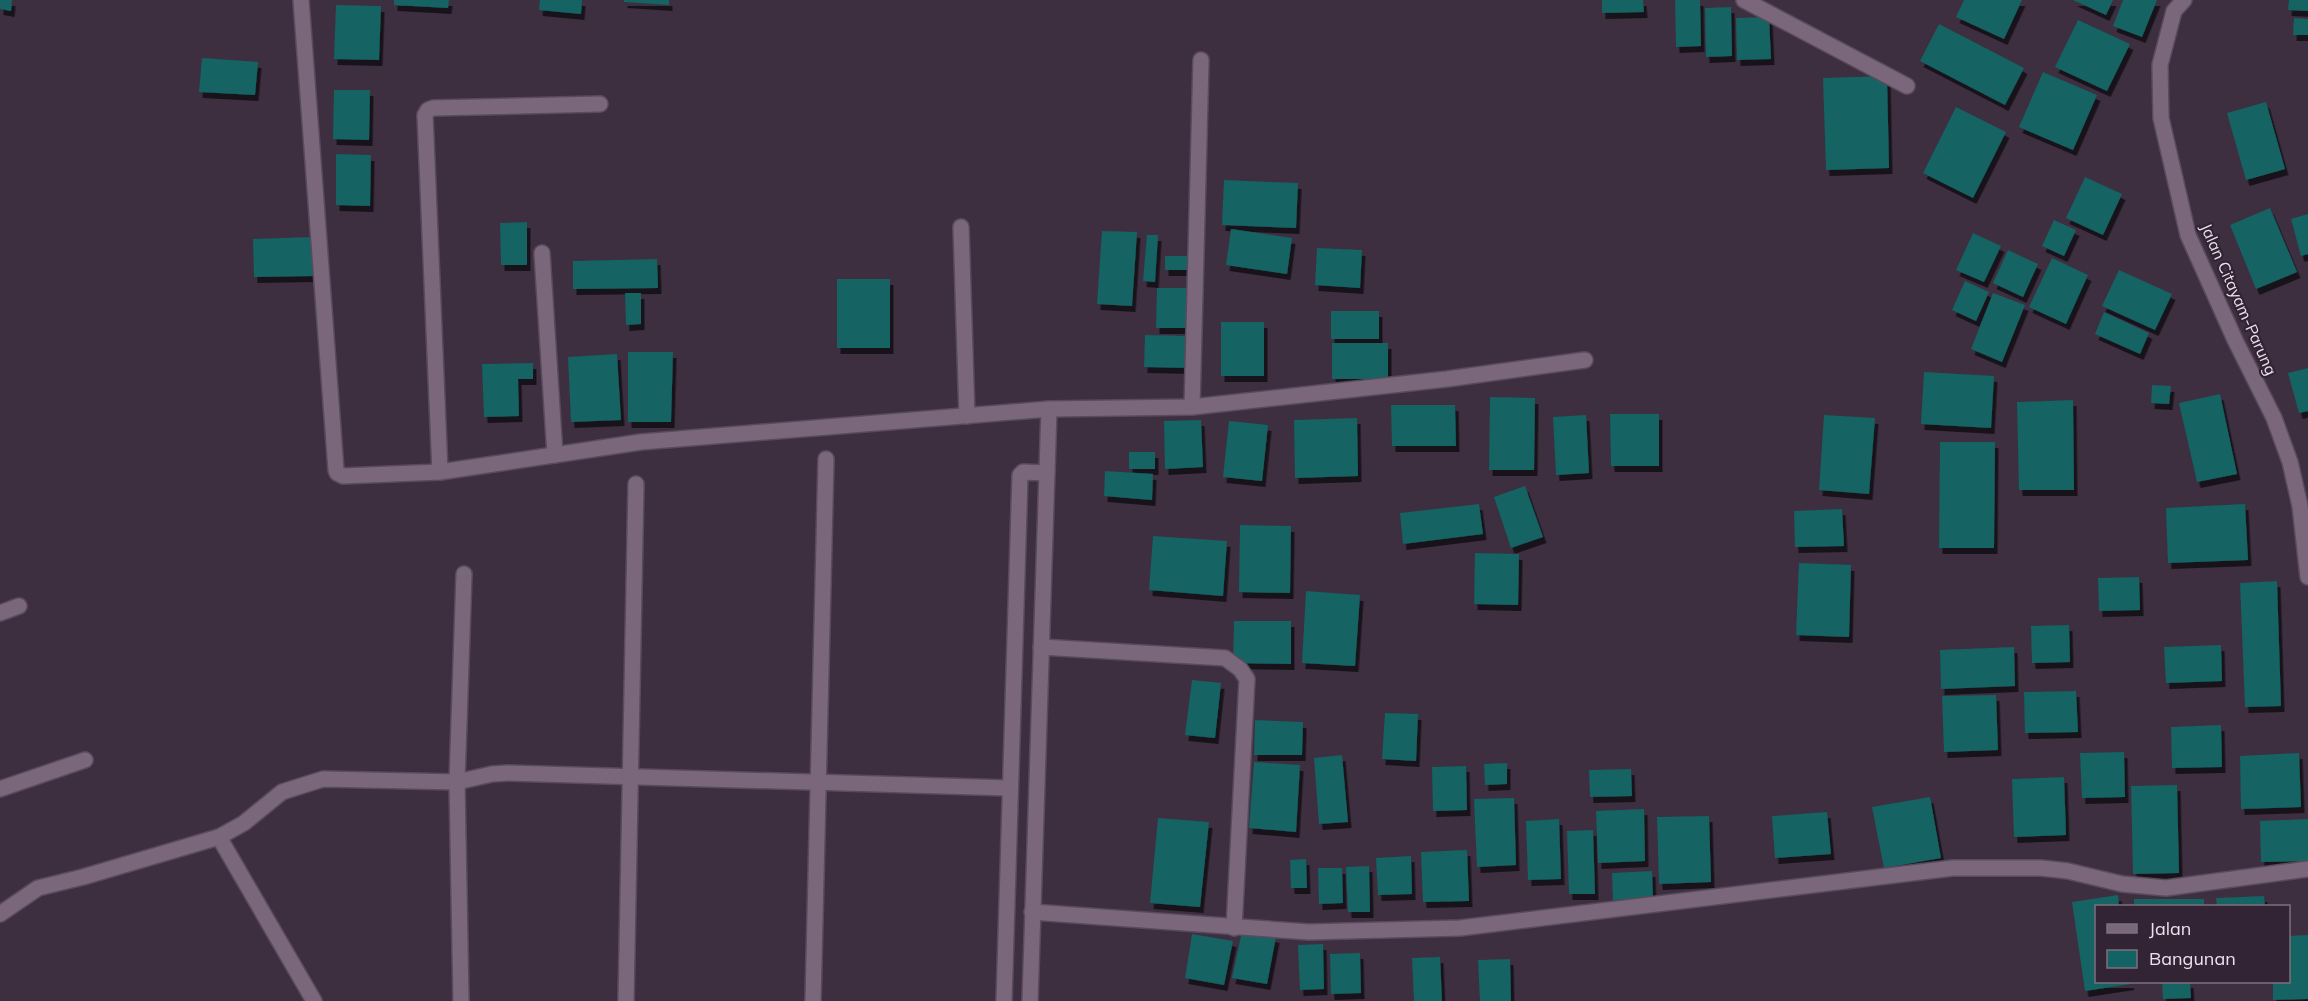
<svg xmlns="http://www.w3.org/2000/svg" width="2308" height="1001" viewBox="0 0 2308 1001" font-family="Mulish,sans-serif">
	<defs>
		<filter id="shadow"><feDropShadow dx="3.5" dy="6" stdDeviation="0" flood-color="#0009"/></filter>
	</defs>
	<rect width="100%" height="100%" fill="#3d2e40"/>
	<g fill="#136364" filter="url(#shadow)">
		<polygon points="0,0 12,0 11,11 0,9"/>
		<polygon points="394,0 449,0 448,8 394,5"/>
		<polygon points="540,0 582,0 581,14 539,10"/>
		<polygon points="624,0 669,0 669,5 624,2"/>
		<polygon points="1602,0 1643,0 1644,12 1602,13"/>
		<polygon points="1675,0 1700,0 1701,46 1676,47"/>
		<polygon points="1964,0 2022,0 2004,39 1956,17"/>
		<polygon points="2073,0 2113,0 2106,15"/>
		<polygon points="2123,0 2157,0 2142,37 2113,26"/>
		<polygon points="2289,0 2308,0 2308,11 2288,10"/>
		<polygon points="336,5 381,6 379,60 334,59"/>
		<polygon points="1731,7 1732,56 1706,57 1705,8"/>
		<polygon points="1769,17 1771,59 1737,60 1736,18"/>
		<polygon points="2294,18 2308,19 2308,35 2293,35"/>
		<polygon points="2078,20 2130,44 2107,91 2055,67"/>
		<polygon points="1939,24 2024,68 2005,105 1920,61"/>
		<polygon points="202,58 258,62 255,95 199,92"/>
		<polygon points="2043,72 2097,95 2073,150 2019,127"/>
		<polygon points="1887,76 1889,168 1826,170 1823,78"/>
		<polygon points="334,90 370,90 369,140 333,139"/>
		<polygon points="2266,102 2285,169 2246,180 2227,113"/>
		<polygon points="1956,107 2006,132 1973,198 1923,173"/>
		<polygon points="336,154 371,155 370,206 336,205"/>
		<polygon points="2085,177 2122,194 2103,235 2066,218"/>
		<polygon points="1224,180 1298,183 1296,228 1222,225"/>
		<polygon points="2270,208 2297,272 2256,289 2230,225"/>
		<polygon points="2308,214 2308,254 2301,256 2291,219"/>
		<polygon points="2054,220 2076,230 2064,256 2042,246"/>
		<polygon points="527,222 527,265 501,265 500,223"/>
		<polygon points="1231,229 1292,238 1287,274 1226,265"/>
		<polygon points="1102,231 1137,232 1132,306 1097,304"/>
		<polygon points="1973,233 2001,246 1984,282 1956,270"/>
		<polygon points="1147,235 1158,235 1155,282 1143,281"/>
		<polygon points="312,237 313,276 254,277 253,239"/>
		<polygon points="1317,248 1362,250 1360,288 1315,285"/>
		<polygon points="2008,250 2038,264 2023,297 1993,283"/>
		<rect x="1165" y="256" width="27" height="14"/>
		<polygon points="2052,258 2088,275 2066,324 2029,307"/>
		<polygon points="657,259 658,288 573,289 573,261"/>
		<polygon points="2119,270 2172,294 2155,330 2102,306"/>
		<rect x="837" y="279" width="53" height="69"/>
		<polygon points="1965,281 1989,292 1976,321 1952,310"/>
		<polygon points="1157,288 1191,288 1191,328 1156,328"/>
		<polygon points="625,293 641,293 641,324 626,325"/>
		<polygon points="1993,293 2025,305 2002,362 1971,349"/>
		<rect x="1331" y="311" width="48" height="28"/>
		<polygon points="2104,312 2149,333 2140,354 2095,334"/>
		<rect x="1221" y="322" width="43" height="54"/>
		<polygon points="1145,335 1189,336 1189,368 1144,367"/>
		<rect x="1332" y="343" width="56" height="36"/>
		<polygon points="628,352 673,352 671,422 628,422"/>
		<polygon points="617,354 621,420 571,422 568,357"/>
		<polygon points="533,363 533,379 518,379 519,416 484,417 482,364"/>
		<polygon points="2308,368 2308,411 2299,413 2288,373"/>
		<polygon points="1924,372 1994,376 1991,428 1921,424"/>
		<polygon points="2152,385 2171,386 2169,404 2151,403"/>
		<polygon points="2220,394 2237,474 2197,482 2179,403"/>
		<polygon points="1490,397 1535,398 1534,470 1489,470"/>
		<polygon points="2073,400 2074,490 2019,490 2017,402"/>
		<polygon points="1391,405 1455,405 1456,446 1392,446"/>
		<polygon points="1610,414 1659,414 1659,466 1611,466"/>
		<polygon points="1586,415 1589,473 1556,475 1553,417"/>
		<polygon points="1824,415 1875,418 1869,494 1819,490"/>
		<polygon points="1357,418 1358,476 1295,478 1294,420"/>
		<polygon points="1201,420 1203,467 1165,469 1164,421"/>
		<polygon points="1229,421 1268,425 1262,481 1223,477"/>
		<polygon points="1940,442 1995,442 1994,548 1939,548"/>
		<rect x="1129" y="452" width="26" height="17"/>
		<polygon points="1105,471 1153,474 1152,500 1104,496"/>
		<polygon points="1525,486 1543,537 1511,548 1494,497"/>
		<polygon points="1479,504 1483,534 1403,544 1400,513"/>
		<polygon points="2245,504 2248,560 2168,563 2166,508"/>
		<polygon points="1842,509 1844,546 1795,547 1794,511"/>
		<polygon points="1240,525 1291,526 1290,593 1239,592"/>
		<polygon points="1153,536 1227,541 1223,596 1149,590"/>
		<polygon points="1475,553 1519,554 1518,605 1474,604"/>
		<polygon points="1799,563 1851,565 1849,637 1796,635"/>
		<polygon points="2139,577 2140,610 2099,611 2098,578"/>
		<polygon points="2277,581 2281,706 2245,707 2240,583"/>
		<polygon points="1306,591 1360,595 1355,666 1302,663"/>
		<polygon points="1234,621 1291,621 1291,664 1233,663"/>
		<polygon points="2069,625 2070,662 2032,663 2031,626"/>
		<polygon points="2221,645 2222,681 2166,683 2164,647"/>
		<polygon points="2014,647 2015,686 1941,689 1940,650"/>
		<polygon points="1192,680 1221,683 1215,738 1185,735"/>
		<polygon points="2076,691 2078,732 2025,733 2024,692"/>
		<polygon points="1996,695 1998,750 1944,752 1942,696"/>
		<polygon points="1385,713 1418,714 1416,761 1382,759"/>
		<polygon points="1255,720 1303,722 1302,755 1254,755"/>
		<polygon points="2221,725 2222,767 2172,768 2171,727"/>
		<polygon points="2124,752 2125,797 2082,798 2080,753"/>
		<polygon points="2299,753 2301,807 2241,809 2240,756"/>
		<polygon points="1342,755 1348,822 1319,824 1314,758"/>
		<polygon points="1254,762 1300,765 1296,832 1249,828"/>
		<polygon points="1507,763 1507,784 1485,785 1484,764"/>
		<polygon points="1466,766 1467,810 1433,811 1432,767"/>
		<polygon points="1631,769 1632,796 1590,797 1589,770"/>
		<polygon points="2064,777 2066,835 2014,837 2012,779"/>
		<polygon points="2177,785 2179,873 2133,874 2131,786"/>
		<polygon points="1930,797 1941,858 1884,868 1872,807"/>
		<polygon points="1514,798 1516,865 1477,867 1474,799"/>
		<polygon points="1644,809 1645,861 1598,863 1596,811"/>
		<polygon points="1827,812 1831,854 1775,858 1772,816"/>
		<polygon points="1709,816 1711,882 1659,884 1657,817"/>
		<polygon points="1158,818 1209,822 1200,907 1150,903"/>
		<polygon points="1559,819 1561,879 1528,880 1526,821"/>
		<polygon points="2308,819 2308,861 2261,862 2260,821"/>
		<polygon points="1593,830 1595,894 1569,894 1567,831"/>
		<polygon points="1467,850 1469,901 1423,902 1421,852"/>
		<polygon points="1411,856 1412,894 1378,895 1376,858"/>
		<polygon points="1306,859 1307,888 1291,888 1290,860"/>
		<polygon points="1369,866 1370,912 1348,912 1346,867"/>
		<polygon points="1318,868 1342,868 1343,903 1319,904"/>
		<polygon points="1652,871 1653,898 1613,900 1612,873"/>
		<polygon points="2118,895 2119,906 2096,906 2096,982 2130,982 2131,984 2085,991 2072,902"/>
		<polygon points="2264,896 2265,906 2217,906 2216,898"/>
		<rect x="2134" y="899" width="70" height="7"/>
		<polygon points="1242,931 1276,937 1267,984 1232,978"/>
		<polygon points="1192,934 1233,941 1224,985 1185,978"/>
		<polygon points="2308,935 2308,999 2273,1000 2273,982 2288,982 2288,936"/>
		<polygon points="1323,944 1324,989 1300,990 1298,945"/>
		<polygon points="1360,953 1361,993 1331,994 1330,954"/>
		<polygon points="1440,957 1442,1001 1414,1001 1412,958"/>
		<polygon points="1510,959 1511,1001 1480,1001 1478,960"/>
		<polygon points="2162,982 2190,982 2191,998 2163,999"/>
	</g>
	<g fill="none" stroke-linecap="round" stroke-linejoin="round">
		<defs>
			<g id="minor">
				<polyline points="301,0 336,470 337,473 343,476 440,472 641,442 827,427 1049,409 1192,407 1447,379 1585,360"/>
				<polyline points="1744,0 1907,86"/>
				<polyline points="961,227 967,416"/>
				<polyline points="542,253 555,455"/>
				<polyline points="1192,407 1201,60"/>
				<polyline points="440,472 425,115 428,110 433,108 600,104"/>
				<polyline points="0,613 19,606"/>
				<polyline points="1041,647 1225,658 1240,669 1247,679 1234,928"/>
				<polyline points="0,789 85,760"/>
				<polyline points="219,837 314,1001"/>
				<polyline points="1032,912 1309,932 1460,928 1953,868 2041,868 2068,871 2122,884 2166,888 2308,869"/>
				<polyline points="0,914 38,888 83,877 219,837 244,823 282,792 323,779 457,782 492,774 508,773 1009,788"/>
				<polyline points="461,1001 457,782 464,574"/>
				<polyline points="626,1001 636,484"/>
				<polyline points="813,1001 826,459"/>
				<polyline points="1004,1001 1020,475 1023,472 1047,473"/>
				<polyline points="1030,1001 1049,409"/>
			</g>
			<polyline id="tertiary" points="2184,0 2174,11 2160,65 2161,118 2188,235 2235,340 2274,418 2290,462 2300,506 2308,577"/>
		</defs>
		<use href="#minor" stroke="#594b5c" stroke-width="18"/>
		<use href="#tertiary" stroke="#594b5c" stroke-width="18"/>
		<use href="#minor" stroke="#7a677c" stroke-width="15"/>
		<use href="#tertiary" stroke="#7a677c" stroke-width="15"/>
	</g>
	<g text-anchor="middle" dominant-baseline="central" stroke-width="4.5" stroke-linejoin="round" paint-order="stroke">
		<g font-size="16" fill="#ebe1ec" stroke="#332435">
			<text transform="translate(2239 299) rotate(66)">Jalan Citayam-Parung</text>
		</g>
	</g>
	<rect x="2095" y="905" width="195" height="78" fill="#332435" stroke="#7d707e" stroke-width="1.5"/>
	<rect x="2107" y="924" width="30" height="9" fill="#7a677c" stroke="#7d707e" stroke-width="1.5"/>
	<text x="2149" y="935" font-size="18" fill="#ebe1ec">Jalan</text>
	<rect x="2107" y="950" width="30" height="18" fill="#136364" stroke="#7d707e" stroke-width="1.5"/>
	<text x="2149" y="965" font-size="18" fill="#ebe1ec">Bangunan</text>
</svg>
